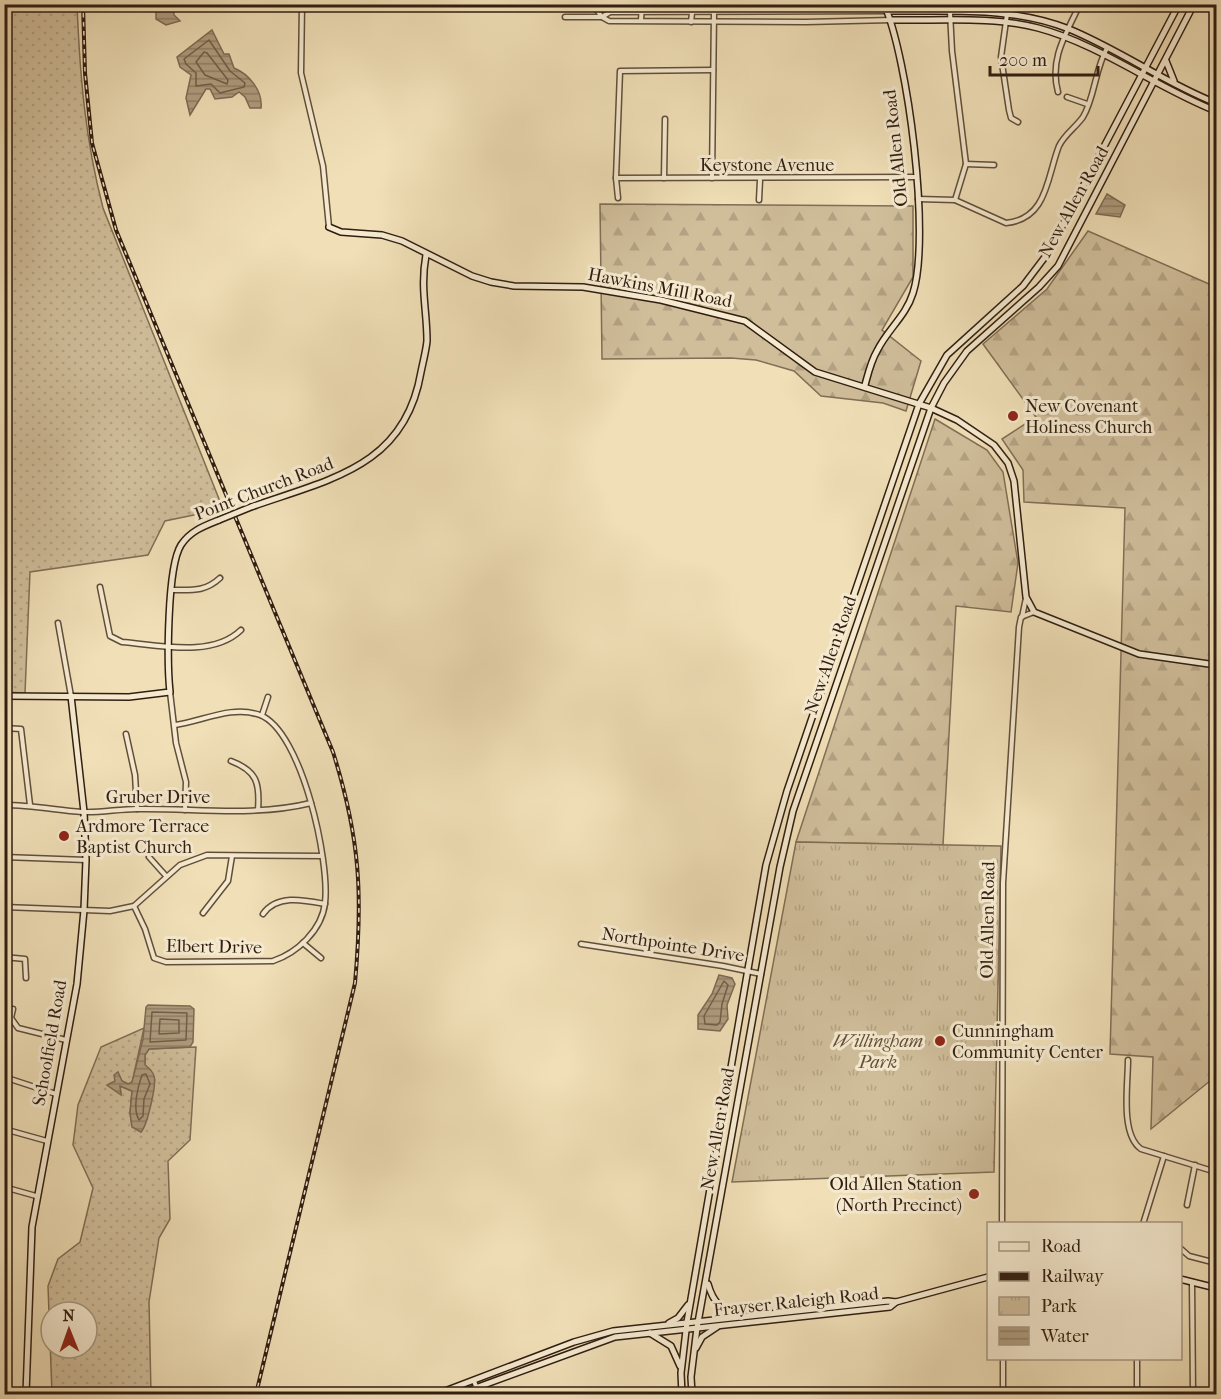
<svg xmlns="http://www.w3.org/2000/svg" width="1221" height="1399" viewBox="0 0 1221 1399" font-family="'IM FELL French Canon',serif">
	<defs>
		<pattern id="grass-dots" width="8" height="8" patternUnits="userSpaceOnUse" patternTransform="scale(1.5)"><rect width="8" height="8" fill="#d0be9b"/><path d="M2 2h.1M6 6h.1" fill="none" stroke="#b3a384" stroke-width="1.8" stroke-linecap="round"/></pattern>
		<pattern id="forest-firs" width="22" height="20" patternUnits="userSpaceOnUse" patternTransform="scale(1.5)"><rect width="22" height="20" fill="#d0be9b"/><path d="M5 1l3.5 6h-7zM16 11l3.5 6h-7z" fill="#b3a384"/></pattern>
		<pattern id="park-tufts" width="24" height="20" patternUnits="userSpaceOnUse" patternTransform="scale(1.5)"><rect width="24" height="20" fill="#d0be9b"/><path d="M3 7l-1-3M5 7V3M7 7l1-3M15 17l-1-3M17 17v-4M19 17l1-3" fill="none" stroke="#b3a384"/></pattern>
		<pattern id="water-rules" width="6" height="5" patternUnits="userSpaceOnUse" patternTransform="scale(1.5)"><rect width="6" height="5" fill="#af9d7f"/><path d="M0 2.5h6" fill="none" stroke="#8f7f67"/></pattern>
	</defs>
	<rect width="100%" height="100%" fill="#f0dfb7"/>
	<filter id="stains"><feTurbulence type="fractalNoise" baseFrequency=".00333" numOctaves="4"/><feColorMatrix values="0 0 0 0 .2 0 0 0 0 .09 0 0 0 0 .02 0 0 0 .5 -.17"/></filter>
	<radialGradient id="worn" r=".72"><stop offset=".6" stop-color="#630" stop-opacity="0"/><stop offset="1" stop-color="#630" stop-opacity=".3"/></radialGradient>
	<g fill="url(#grass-dots)" stroke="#806e56" stroke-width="1.5" fill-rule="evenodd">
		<path d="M5,4L77,5C80,77 85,138 103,208L223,509L165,521L148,555L30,572L25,693L4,692Z"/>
		<path d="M144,1028L132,1083L128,1084L122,1081L117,1072L121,1094L120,1086L132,1091L130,1113L132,1126L141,1132C149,1118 147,1114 150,1100C154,1082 160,1080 145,1065V1055L149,1049L196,1047L190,1140L168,1161L170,1219L159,1238L149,1302L151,1394H52L48,1286L58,1259L80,1242L93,1188L73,1145L78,1105L101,1047ZM51,1312H87V1348H51Z"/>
	</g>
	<g fill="url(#forest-firs)" stroke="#806e56" stroke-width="1.5">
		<polygon points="600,204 913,206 913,277 882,330 921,361 906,411 883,403 821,396 794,371 756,360 731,358 602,359"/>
		<polygon points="1088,231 1216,287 1216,1076 1151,1129 1153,1057 1110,1054 1125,508 1024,502 1023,470 1002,439 1036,417 983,344 1047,289"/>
		<polygon points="935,419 987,450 1003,472 1018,563 1011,612 956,606 943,845 796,842"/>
	</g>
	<polygon fill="url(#park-tufts)" stroke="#806e56" stroke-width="1.5" points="796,842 1001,846 994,1172 732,1182"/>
	<g fill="url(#water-rules)" stroke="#7d6a53" stroke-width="1.5">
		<polygon points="161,5 173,5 174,15 180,21 166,25 156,19 156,9"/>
		<path d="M212,30L224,54H229L234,68C249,74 263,91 261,108H250L245,97L239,92L232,97L215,99L210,89H206L190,115L186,98L191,75L180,67L177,57Z"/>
		<polygon points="1107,194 1125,205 1120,217 1096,214"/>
		<polygon points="719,975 732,978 735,984 727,1005 728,1019 720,1031 698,1029 698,1015 712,994"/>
		<path d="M148,1005L190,1006L194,1009L193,1042L190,1047L149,1049L145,1055V1065C149,1068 153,1071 154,1076C157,1084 147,1126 141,1132L132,1127L130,1113L132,1091L120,1086L121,1095L107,1085L115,1081L114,1075L118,1072L122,1081L128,1084L132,1082L143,1039L146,1007Z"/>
	</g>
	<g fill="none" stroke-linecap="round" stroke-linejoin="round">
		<g stroke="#705e48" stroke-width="1.5">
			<polygon points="209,40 230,71 245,83 244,87 220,93 211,84 196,86 196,73 186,64 184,59"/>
			<polygon points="204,52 207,53 228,80 227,84 205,75 196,62"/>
			<polygon points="724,981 728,985 722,1004 720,1022 717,1025 705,1024 704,1016"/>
			<polygon points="152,1012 187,1013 186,1040 150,1042"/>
			<polygon points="160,1019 179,1020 179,1033 159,1034"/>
			<path d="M146,1074L150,1084L144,1099L143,1116L139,1120C132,1109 138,1086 142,1075Z"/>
		</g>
		<defs>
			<g id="street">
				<polyline points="302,4 301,73 323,166 329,227"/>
				<polyline points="593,4 601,16"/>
				<polyline points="886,11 610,12 602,17 609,21 806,22 892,20"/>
				<polyline points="950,12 952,51 966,164 955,200"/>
				<polyline points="1007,14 1001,57 1009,110 1011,118 1018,122"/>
				<polyline points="565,17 602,17"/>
				<polyline points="641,20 642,4"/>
				<polyline points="691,22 693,4"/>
				<path d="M1058,92C1049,59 1066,34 1080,4"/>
				<polyline points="1067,97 1087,104"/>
				<polyline points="966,164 994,165"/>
				<polyline points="616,178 917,177"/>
				<polyline points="664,178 665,119"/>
				<polyline points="712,178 714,13"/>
				<polyline points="618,198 616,178 620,71 713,70"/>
				<path d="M918,199L955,200L1006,223C1048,219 1047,176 1059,146C1064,135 1076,127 1083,117C1095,97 1095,69 1107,48"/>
				<polyline points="759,200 760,180"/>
				<path d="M100,587L110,636L122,642C159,645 212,658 241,630"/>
				<path d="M172,590C192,590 205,592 220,578"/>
				<polyline points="1022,617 1026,598"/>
				<polyline points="58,623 71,696"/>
				<polyline points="170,692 176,743 186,782 185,810"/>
				<polyline points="262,715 268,697"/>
				<polyline points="4,728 21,729 30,805"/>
				<polyline points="126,734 135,775 137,809"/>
				<path d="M231,761C257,771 260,783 258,810"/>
				<path d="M4,805C31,805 56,810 82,812C100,813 119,809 137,809C195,808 254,817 311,803"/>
				<polyline points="4,857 86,860"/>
				<polyline points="149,857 166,876"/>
				<path d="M134,906L145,929L154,958L166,962L273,961C297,953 322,930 325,903C330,862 302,731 260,715C232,705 203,721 175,725"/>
				<polyline points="4,907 110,911 134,906 180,865 207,855 322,856"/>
				<polyline points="203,913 228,881 232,856"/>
				<path d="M263,914C277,894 304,900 325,904"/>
				<polyline points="303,943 321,958"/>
				<polyline points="581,944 723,966 761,974"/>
				<polyline points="4,957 25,959 26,978"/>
				<polyline points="13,1009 11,1018 18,1028 66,1040"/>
				<path d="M1128,1060C1128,1085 1120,1134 1141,1149L1216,1172"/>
				<polyline points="7,1078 56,1094"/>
				<polyline points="4,1129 47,1141"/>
				<polyline points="4,1187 36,1196"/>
				<polyline points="1187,1205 1195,1165"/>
				<polyline points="1002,1224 1003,883 1019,627 1021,617 1034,612"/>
				<polyline points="1143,1224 1164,1156"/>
				<polyline points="1180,1248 1189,1256 1216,1263"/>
				<polyline points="1192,1282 1193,1394"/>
				<polyline points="474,1381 479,1394"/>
				<polyline points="1003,1394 1003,1358"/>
				<polyline points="1137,1394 1137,1358"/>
			</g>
			<g id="secondary">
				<path d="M887,11C947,12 1012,6 1069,29C1120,50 1165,83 1216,103"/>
				<path d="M892,20C938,21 994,16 1038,28C1099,44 1157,88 1216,111"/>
				<polyline points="1166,61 1174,81"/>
				<polyline points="329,227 341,232 382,235 402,241 472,276 491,282 514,286 583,287 661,300 745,321 815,372 931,408 957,420 994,445 1008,463 1014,481 1026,597 1034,612 1139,654 1216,665"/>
				<path d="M865,385C868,374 871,361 877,351C887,330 906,316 913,293C931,237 908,58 884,4"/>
				<path d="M251,507C330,479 405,467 421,372C423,362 426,351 427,341C427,310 420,288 426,255"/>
				<path d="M4,696L129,697L170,692C167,664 167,567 181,545C190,531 204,526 219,520"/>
				<polyline points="1180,1279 1216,1288"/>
				<path d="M708,1284C713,1302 721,1310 739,1315"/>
				<polyline points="669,1323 678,1318 688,1305"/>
				<polyline points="650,1333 671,1346 680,1366"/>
				<polyline points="696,1348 702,1337 717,1327"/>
				<polyline points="26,1394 32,1227 77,984 84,910 86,860 84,812 71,696"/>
				<polyline points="437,1394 574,1342 613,1331 888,1301 896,1302 988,1277"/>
				<polyline points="459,1394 615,1337 890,1307 896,1302"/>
				<polyline points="682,1394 681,1373 687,1322 766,865 787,791 919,404 947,355 1023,286 1048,253 1179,4"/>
				<polyline points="692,1394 691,1377 697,1328 780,867 793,811 931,408 944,383 967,351 1039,287 1058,266 1194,4"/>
			</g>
		</defs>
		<use href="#street" stroke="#614e3a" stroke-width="7"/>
		<use href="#secondary" stroke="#311e11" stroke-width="8"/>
		<use href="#street" stroke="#f5ead0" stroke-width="4"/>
		<use href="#secondary" stroke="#f5ead0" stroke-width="5"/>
		<defs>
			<path id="rail" d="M83,4L85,73L92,143L116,230L333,752C360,838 363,894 355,983L256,1394"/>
		</defs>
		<use href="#rail" stroke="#311e11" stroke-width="4"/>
		<use href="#rail" stroke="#f5ead0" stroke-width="1.5" stroke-dasharray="4.5" stroke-linecap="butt"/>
		<defs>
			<polyline id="secondary-bridge" points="219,520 251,507"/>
		</defs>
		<use href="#secondary-bridge" stroke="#311e11" stroke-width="8" stroke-linecap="butt"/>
		<use href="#secondary-bridge" stroke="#f5ead0" stroke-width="5"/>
	</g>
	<g fill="#8f2418" stroke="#f5ead0" stroke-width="2">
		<circle cx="1013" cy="416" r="6"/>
		<circle cx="64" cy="836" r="6"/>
		<circle cx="940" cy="1041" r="6"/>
		<circle cx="974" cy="1194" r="6"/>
	</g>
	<g text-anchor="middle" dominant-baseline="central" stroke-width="6" stroke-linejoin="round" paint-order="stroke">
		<g font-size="18" fill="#311e11" stroke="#f5ead0">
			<text transform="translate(896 148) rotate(-96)">Old Allen Road</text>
			<text x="767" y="165">Keystone Avenue</text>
			<text transform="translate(1074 202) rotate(-61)">New Allen Road</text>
			<text transform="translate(660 288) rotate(11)">Hawkins Mill Road</text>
			<text transform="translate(264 489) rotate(-21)">Point Church Road</text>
			<text transform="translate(831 655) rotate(-71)">New Allen Road</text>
			<text x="158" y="797">Gruber Drive</text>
			<text transform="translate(988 920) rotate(-89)">Old Allen Road</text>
			<text transform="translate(673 945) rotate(9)">Northpointe Drive</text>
			<text transform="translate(214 947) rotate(1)">Elbert Drive</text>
			<text transform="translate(50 1043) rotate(-80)">Schoolfield Road</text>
			<text transform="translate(718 1129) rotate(-80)">New Allen Road</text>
			<text transform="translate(796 1302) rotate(-6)">Frayser Raleigh Road</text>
		</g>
		<g font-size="18" fill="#311e11" stroke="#f5ead0" text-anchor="start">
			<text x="1025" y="406">New Covenant<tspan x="1025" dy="21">Holiness Church</tspan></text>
			<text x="76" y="826">Ardmore Terrace<tspan x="76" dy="21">Baptist Church</tspan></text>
			<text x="952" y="1031">Cunningham<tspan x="952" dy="21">Community Center</tspan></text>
			<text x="962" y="1184" text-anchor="end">Old Allen Station<tspan x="962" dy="21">(North Precinct)</tspan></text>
		</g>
		<g font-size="18" font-style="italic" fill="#614e3a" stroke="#f5ead0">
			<text x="878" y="1041">Willingham<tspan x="878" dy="21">Park</tspan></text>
		</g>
	</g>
	<rect width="1221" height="1399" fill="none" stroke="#f0dfb7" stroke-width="24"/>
	<rect x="6" y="6" width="1209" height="1387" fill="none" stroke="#311e11" stroke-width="3"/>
	<rect x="12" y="12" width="1197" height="1375" fill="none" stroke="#311e11" stroke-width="1.5"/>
	<rect x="987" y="1222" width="195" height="138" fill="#f5ead0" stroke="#a79884" stroke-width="1.5"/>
	<rect x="999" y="1242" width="30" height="9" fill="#f5ead0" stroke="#a79884" stroke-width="1.5"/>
	<text x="1041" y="1252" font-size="18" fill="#311e11">Road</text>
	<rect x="999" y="1272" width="30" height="9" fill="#311e11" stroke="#a79884" stroke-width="1.5"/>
	<text x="1041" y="1282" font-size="18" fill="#311e11">Railway</text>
	<rect x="999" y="1297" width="30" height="18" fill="url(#park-tufts)" stroke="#a79884" stroke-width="1.5"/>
	<text x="1041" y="1312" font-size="18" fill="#311e11">Park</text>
	<rect x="999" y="1327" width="30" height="18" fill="url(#water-rules)" stroke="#a79884" stroke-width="1.5"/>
	<text x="1041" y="1342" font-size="18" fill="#311e11">Water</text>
	<g transform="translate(69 1330) rotate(359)"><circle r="28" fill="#f5ead0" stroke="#a79884" stroke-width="1.5"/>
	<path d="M0-4.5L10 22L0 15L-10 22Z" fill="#8f2418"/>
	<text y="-9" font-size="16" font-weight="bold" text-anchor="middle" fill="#311e11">N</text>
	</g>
	<path d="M990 66v9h108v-9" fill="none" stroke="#311e11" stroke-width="3"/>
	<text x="999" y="66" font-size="18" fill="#311e11" stroke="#f5ead0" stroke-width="4.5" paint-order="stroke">200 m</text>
	<rect width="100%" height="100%" filter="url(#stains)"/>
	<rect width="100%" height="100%" fill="url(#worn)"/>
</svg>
